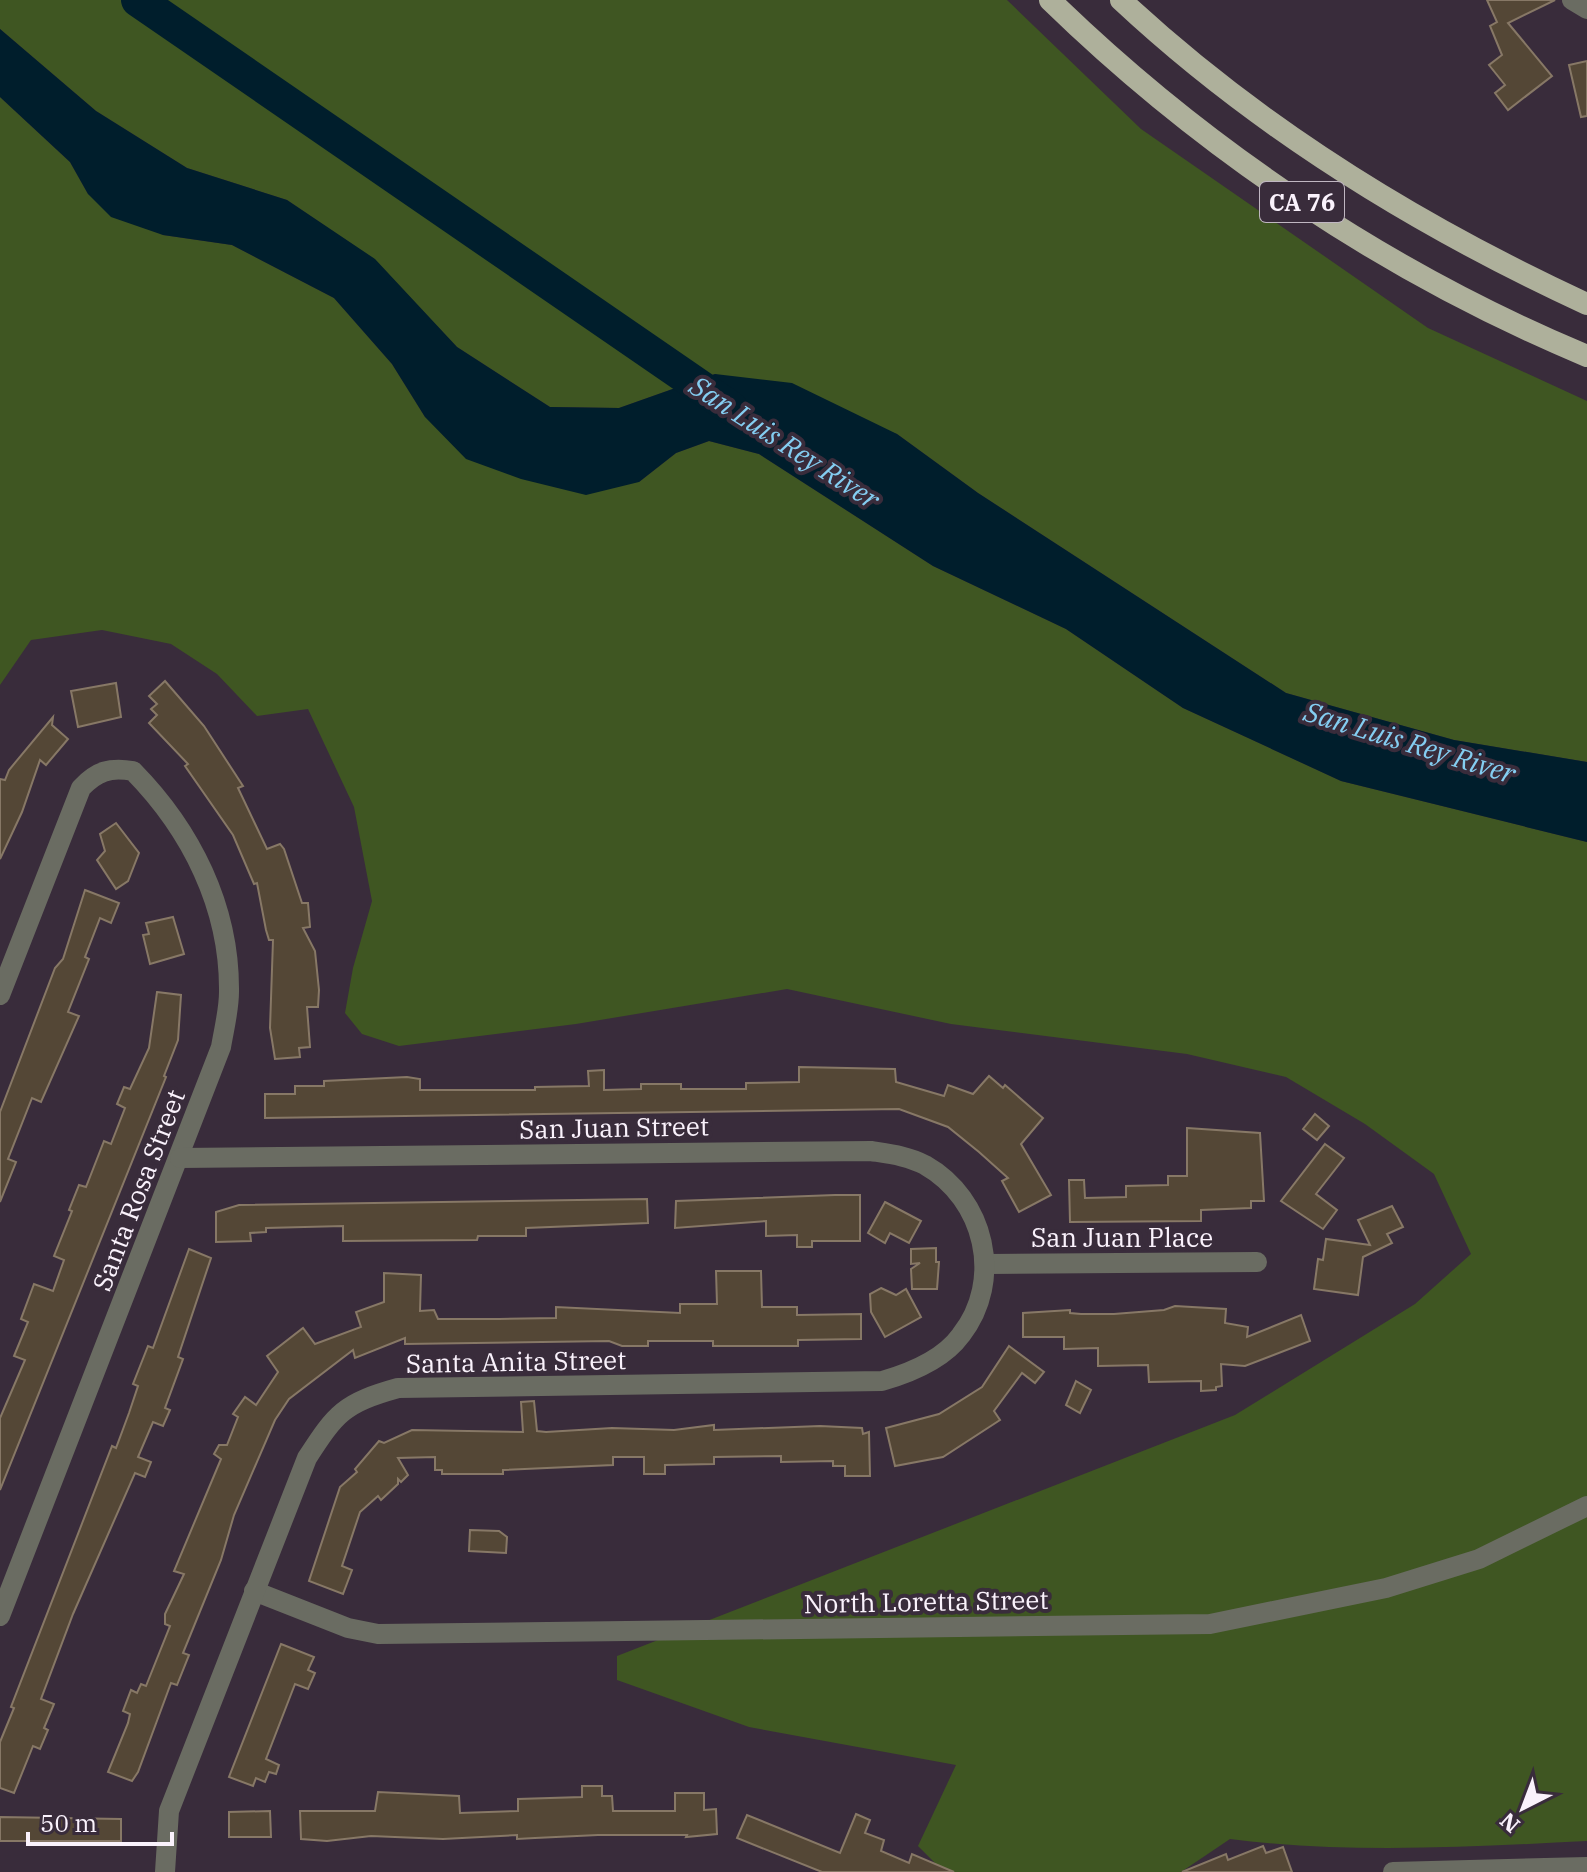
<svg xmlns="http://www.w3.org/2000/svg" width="1587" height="1872" viewBox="0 0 1587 1872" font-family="'IBM Plex Serif',serif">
	<rect width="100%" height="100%" fill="#392c3b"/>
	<g fill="#3f5622">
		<polygon points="0,0 1007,0 1141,129 1428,328 1587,401 1587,762 1454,740 1286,693 978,493 897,434 715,374 619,408 550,407 457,347 374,259 287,200 187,168 96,111 0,29"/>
		<path d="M0,97L70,162L88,194L163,235L232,245L334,298L392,364L425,417L639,482L676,453L709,441L759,454L933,566L1066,629L1183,708L1341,781L1587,842V1841C1469,1847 1348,1854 1230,1839L1181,1872H944L918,1846L956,1765L749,1727L617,1680V1656L1235,1415L1415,1304L1471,1254L1434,1174L1365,1124L1286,1077L1187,1054L951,1024L787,989L576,1024L399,1046L362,1034L345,1013L353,968L372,901L354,807L308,709L257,716L217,674L171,644L102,630L31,640L0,685Z"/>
	</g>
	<polygon fill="#001e2c" points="0,29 96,111 187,168 287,200 375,259 457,347 550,407 619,408 715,374 792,383 897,434 978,493 1286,693 1454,740 1587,762 1587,842 1341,781 1183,708 1066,629 933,566 759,454 709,441 676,453 639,482 586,495 521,479 466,459 425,417 392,364 334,298 232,245 163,235 111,217 88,194 70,162 0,97"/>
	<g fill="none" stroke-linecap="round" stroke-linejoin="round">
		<polyline stroke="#001e2c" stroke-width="34" points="138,0 731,408"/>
	</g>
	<g fill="#544736" stroke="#877866" stroke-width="2">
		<polygon points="1487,0 1555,0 1508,23 1552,76 1508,110 1495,93 1505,85 1489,65 1502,55 1490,26 1497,22"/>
		<polygon points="1587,61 1587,116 1581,117 1569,65"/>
		<polygon points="165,681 204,726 243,786 238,788 267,849 280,844 284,849 302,903 308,903 310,927 303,928 315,951 319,990 318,1007 307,1007 310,1047 299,1048 300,1057 275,1059 270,1028 273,940 269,940 266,930 257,883 254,884 233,835 185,766 188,764 149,723 157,715 151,709 157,704 149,696"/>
		<polygon points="116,683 121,717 78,727 71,691"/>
		<polygon points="53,717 52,725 68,739 46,765 40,760 22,812 0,859 0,779 5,780 9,770"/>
		<polygon points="116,823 139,853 128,881 116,889 97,860 105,851 100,834"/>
		<polygon points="85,890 119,903 111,923 100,918 85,957 89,959 68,1012 79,1016 41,1102 32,1098 8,1159 16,1162 0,1202 0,1112 55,968 63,959"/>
		<polygon points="173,917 184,954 150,964 143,935 149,934 146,923"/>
		<polygon points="157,992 181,995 178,1040 164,1076 166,1077 0,1490 0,1418 25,1360 14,1356 28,1322 21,1319 34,1284 53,1291 64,1260 54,1256 72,1211 69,1210 79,1185 86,1187 104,1141 111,1144 125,1108 117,1104 124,1087 130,1089 149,1048"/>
		<polygon points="799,1067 895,1069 896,1082 944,1096 948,1085 973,1094 989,1076 1003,1088 1005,1085 1043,1118 1021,1144 1051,1195 1019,1212 1002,1181 1008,1178 979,1152 948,1127 899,1109 265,1118 265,1094 295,1094 295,1086 324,1086 324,1081 407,1077 420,1079 420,1090 535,1090 535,1087 589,1086 588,1071 604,1070 604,1090 641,1089 641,1084 681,1084 681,1089 746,1089 746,1083 799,1082"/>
		<polygon points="1315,1114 1329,1126 1317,1140 1303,1129"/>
		<polygon points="1187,1128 1260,1133 1264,1201 1251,1201 1251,1208 1201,1210 1201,1221 1070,1222 1069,1180 1084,1180 1085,1198 1126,1197 1126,1186 1168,1185 1168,1176 1187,1176"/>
		<polygon points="1325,1144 1344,1158 1316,1194 1337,1210 1323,1229 1281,1201"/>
		<polygon points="835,1195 860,1195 860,1241 812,1241 812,1247 797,1247 797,1235 766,1236 766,1221 675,1228 676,1201"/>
		<polygon points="647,1199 648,1223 526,1228 526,1236 478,1236 477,1240 343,1241 343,1226 266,1228 266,1232 250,1233 251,1241 216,1242 216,1212 239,1205"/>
		<polygon points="885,1202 921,1221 909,1243 890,1233 885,1243 868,1233"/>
		<polygon points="1392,1206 1403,1227 1387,1234 1392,1243 1363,1257 1358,1295 1314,1289 1318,1259 1323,1260 1326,1239 1370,1245 1358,1220"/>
		<polygon points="936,1248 936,1262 939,1262 937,1289 912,1289 911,1269 920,1263 911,1264 911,1249"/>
		<polygon points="189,1249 211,1258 178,1357 183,1359 165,1408 170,1410 163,1426 153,1422 138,1457 151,1462 145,1477 135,1473 73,1614 41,1699 54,1704 44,1728 48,1730 40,1749 33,1746 14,1793 0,1788 0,1742 14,1708 11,1707 112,1446 116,1448 129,1413 138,1386 133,1384 148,1346 153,1348"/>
		<polygon points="716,1271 761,1271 762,1307 797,1307 797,1315 861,1314 861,1339 798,1340 798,1346 713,1346 713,1341 648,1341 648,1346 622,1346 609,1341 405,1344 405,1338 355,1358 353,1350 289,1399 275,1420 234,1515 221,1560 183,1653 189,1655 177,1685 171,1683 138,1772 132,1781 108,1772 128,1723 130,1714 123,1711 131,1690 137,1693 141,1684 146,1686 170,1626 165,1624 165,1614 184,1574 174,1571 221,1459 214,1454 219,1445 227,1445 238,1417 233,1414 245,1397 256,1405 278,1372 267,1356 303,1328 315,1344 361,1327 356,1312 384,1302 384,1273 421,1275 420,1311 434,1310 438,1319 499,1319 556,1318 556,1307 680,1313 680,1304 717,1304"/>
		<polygon points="881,1288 896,1295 906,1289 921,1317 885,1337 871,1312 870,1294"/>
		<polygon points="1175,1306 1226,1309 1225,1323 1248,1327 1247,1337 1301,1315 1310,1341 1245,1366 1221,1364 1222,1386 1216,1387 1216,1390 1201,1391 1201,1381 1149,1382 1148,1365 1098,1366 1098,1348 1064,1349 1064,1337 1023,1337 1023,1313 1070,1310 1070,1313 1081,1314 1114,1314 1164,1310"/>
		<polygon points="1009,1346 1044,1372 1035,1383 1022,1373 994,1411 1000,1420 943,1457 895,1466 886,1428 939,1414 982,1387"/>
		<polygon points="1076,1381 1091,1390 1080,1413 1066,1405"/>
		<polygon points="534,1401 537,1431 546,1432 612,1428 674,1430 714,1425 714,1430 820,1426 862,1428 863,1434 869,1432 870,1476 845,1476 845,1466 833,1466 833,1461 781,1462 781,1456 714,1457 714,1464 665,1465 665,1474 644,1474 644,1457 613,1457 613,1465 503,1470 503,1474 442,1474 442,1470 435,1470 435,1457 398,1458 408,1475 401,1482 398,1479 398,1484 381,1500 378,1496 360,1512 342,1566 352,1570 343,1594 309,1581 340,1487 357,1472 355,1469 379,1441 384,1443 412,1430 523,1432 521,1402"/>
		<polygon points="470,1530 499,1531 507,1537 506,1553 469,1551"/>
		<polygon points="281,1644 314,1657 308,1670 315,1673 308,1689 295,1684 266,1759 279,1765 276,1774 269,1772 265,1782 256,1778 253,1786 229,1777"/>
		<polygon points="582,1786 602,1786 602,1796 612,1796 613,1811 675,1811 675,1793 704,1793 704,1810 716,1809 717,1834 686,1837 687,1835 598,1835 535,1838 517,1839 517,1835 443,1839 371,1836 327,1841 301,1839 300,1811 375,1811 378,1792 459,1796 460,1813 518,1811 518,1799 582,1797"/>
		<polygon points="270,1811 271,1837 229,1837 229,1812"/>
		<polygon points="856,1814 870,1820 865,1833 884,1840 881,1851 909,1863 912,1854 954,1872 822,1872 737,1838 747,1815 840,1853"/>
		<polygon points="0,1817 121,1819 121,1841 0,1841"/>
		<polygon points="1263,1846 1266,1853 1283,1847 1292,1872 1182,1872 1226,1854 1228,1860"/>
	</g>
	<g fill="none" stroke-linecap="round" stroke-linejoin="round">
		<g stroke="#6a6c62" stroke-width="20">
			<polyline points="1572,0 1587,9"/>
			<path d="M0,995L81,788C97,771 110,767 133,771C191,830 230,907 229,992C229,1010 224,1029 221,1047L0,1616"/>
			<polyline points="988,1264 1257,1262"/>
			<polyline points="254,1591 348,1628 378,1634 1210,1624 1386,1588 1479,1559 1587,1506"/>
			<path d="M165,1872L169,1811L307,1458C336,1413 344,1403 398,1388L882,1381C910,1373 943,1360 961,1335C1004,1280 985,1199 925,1165C908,1156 890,1154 871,1151L180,1158"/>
		</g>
		<polyline stroke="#6a6c62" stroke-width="20" points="1393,1872 1587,1867"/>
		<g stroke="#aeb09b" stroke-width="22">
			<path d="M1050,0C1204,150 1388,273 1587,356"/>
			<path d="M1121,0C1257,127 1418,226 1587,304"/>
		</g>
	</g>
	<g text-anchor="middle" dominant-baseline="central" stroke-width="8" stroke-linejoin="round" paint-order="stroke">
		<rect fill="#392c3b" stroke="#c0b7c2" stroke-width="2" x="1260" y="182" width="84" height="40" rx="6"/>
		<g font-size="24" font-weight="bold" fill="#faf2fc">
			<text x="1302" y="202">CA 76</text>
		</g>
		<g font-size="26" fill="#faf2fc" stroke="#392c3b">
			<text transform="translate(614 1127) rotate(-1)">San Juan Street</text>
			<text transform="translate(138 1190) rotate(-69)">Santa Rosa Street</text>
			<text x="1122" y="1237">San Juan Place</text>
			<text transform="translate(516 1361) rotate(-1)">Santa Anita Street</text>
			<text transform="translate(926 1601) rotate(-1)">North Loretta Street</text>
		</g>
		<g font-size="28" font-style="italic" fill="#84cdf1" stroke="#392c3b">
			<text transform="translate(785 442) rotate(33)">San Luis Rey River</text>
			<text transform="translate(1410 742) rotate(17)">San Luis Rey River</text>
		</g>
	</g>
	<g transform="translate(1523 1808) rotate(222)" stroke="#392c3b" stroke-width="6" paint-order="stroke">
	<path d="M0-6L14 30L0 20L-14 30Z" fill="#faf2fc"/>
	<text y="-12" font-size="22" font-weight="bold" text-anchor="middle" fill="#faf2fc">N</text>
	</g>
	<path d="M28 1832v12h144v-12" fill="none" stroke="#faf2fc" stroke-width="4"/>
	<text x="40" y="1832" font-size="24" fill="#faf2fc" stroke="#392c3b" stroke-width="6" paint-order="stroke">50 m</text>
</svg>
